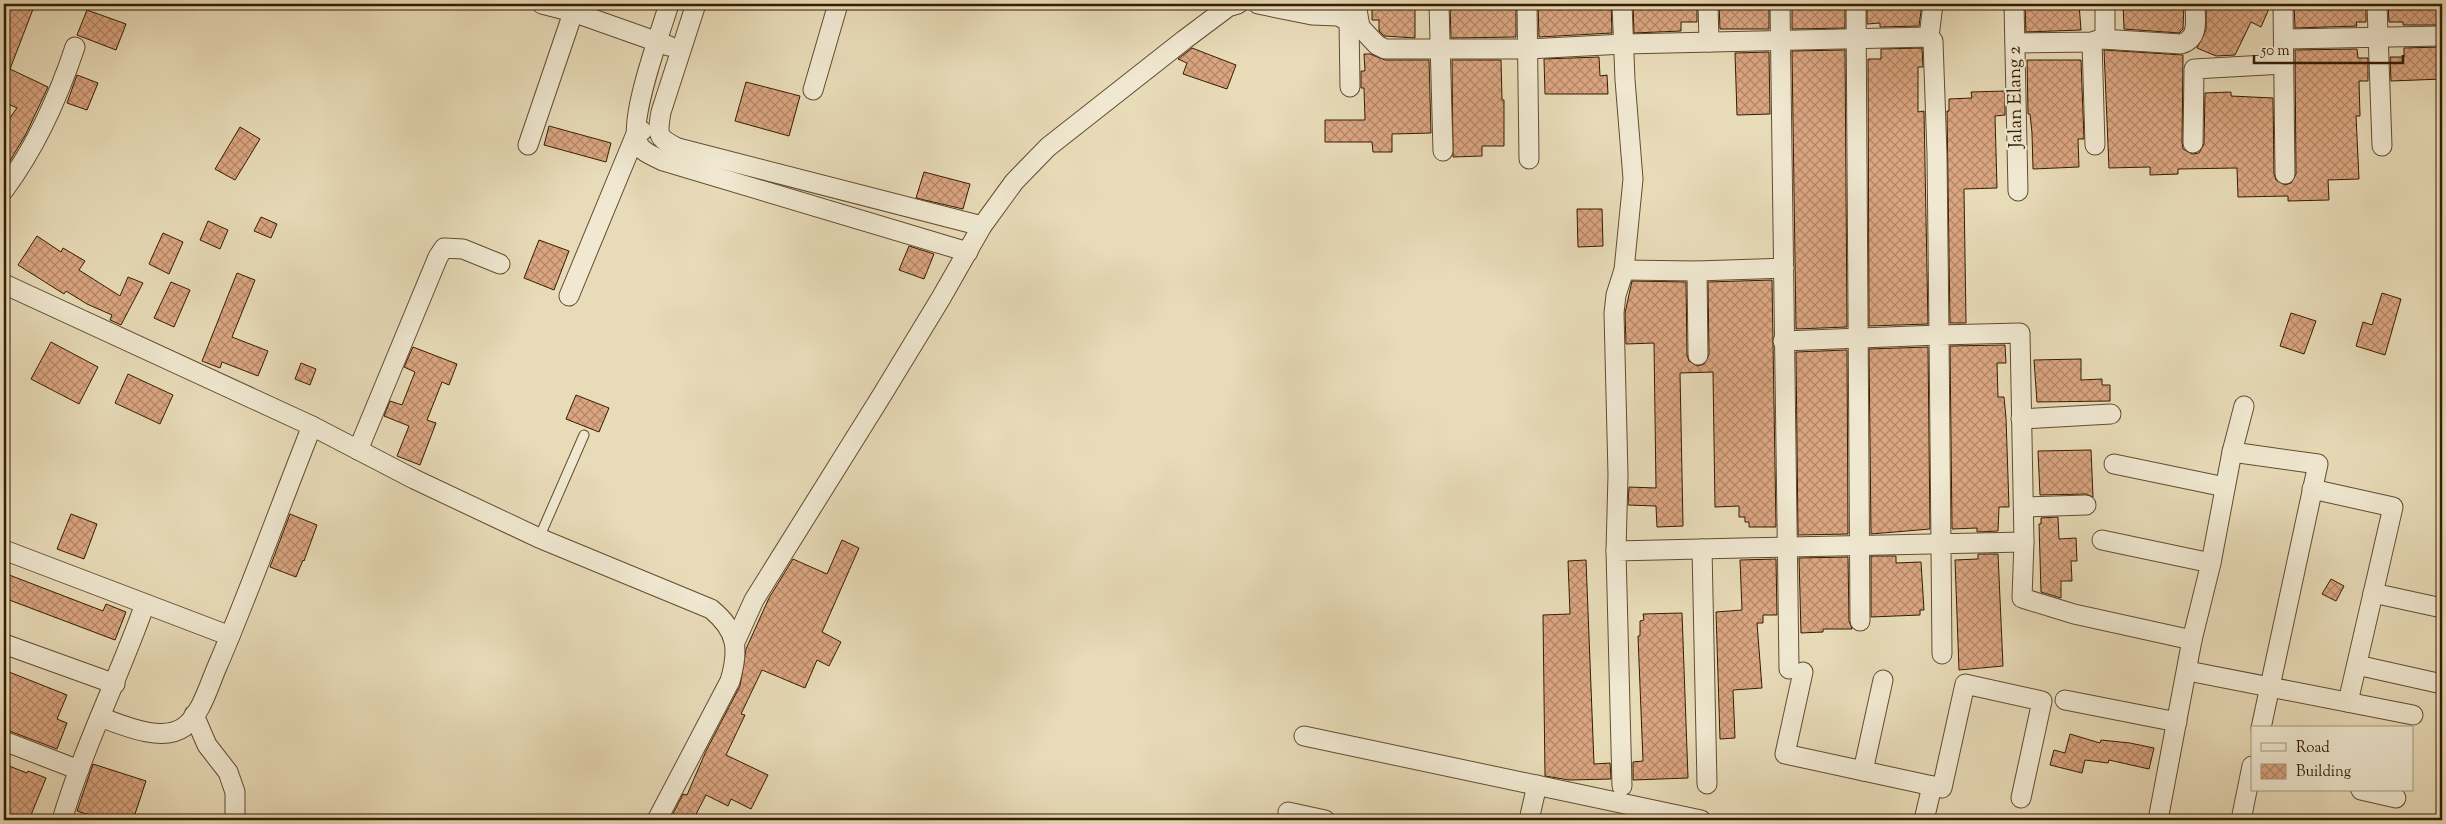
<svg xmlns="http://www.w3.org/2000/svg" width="2446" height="824" viewBox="0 0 2446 824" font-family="'Sorts Mill Goudy',serif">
	<defs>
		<pattern id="building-cross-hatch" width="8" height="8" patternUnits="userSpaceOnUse" patternTransform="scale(1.25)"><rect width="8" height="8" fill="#dba581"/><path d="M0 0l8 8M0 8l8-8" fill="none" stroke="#b28667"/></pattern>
	</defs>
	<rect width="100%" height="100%" fill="#e8dbb8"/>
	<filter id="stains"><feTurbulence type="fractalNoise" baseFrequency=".004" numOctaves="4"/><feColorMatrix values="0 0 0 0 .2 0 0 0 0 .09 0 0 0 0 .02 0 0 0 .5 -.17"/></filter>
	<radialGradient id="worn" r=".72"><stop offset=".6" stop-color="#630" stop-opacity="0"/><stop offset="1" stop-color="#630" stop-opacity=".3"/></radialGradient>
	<g fill="url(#building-cross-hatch)" stroke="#351d00">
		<polygon points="11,4 35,4 10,69 48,87 26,134 4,171 4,126 17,108 4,102 4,23"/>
		<polygon points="1372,4 1415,4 1415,38 1384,36 1379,31 1379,20 1372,20"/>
		<polygon points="1450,4 1516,4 1516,37 1451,38"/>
		<polygon points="1538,4 1611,4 1612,33 1539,37"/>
		<polygon points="1633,4 1697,4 1697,22 1681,22 1681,31 1634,33"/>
		<polygon points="1719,4 1762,4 1762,7 1769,7 1769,29 1720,29"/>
		<polygon points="1792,4 1845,4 1845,28 1792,29"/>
		<polygon points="1867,4 1922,4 1919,26 1880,27 1880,23 1867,24"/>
		<polygon points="2025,4 2079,4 2081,30 2026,32"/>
		<polygon points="2123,4 2184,4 2183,29 2179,33 2124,29"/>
		<polygon points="2206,4 2271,4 2261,27 2251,22 2235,55 2216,56 2197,48 2206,30"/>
		<polygon points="2294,4 2366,4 2366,22 2356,22 2357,26 2295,28"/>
		<polygon points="2388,4 2442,4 2442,25 2403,25 2403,22 2389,22"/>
		<polygon points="87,10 126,24 116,50 77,35"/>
		<polygon points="2442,47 2442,79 2391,81 2390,57 2404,57 2404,48"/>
		<polygon points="1192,48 1236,65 1227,89 1183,74 1187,63 1178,59"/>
		<polygon points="1922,48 1923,67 1918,67 1918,112 1924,111 1928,324 1869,326 1868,59 1881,59 1881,49"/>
		<polygon points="2357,49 2358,58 2368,58 2368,81 2359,81 2360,116 2356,116 2359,179 2328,180 2329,200 2288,201 2288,196 2238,197 2237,168 2178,169 2178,174 2150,175 2150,167 2109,168 2104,50 2183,55 2182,143 2183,149 2192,154 2199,153 2204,144 2205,93 2231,92 2231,96 2273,98 2274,174 2276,180 2285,185 2291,183 2296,174 2295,50"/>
		<polygon points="1845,50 1847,327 1796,329 1792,51"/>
		<polygon points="1769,52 1770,114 1737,115 1735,53"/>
		<polygon points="1364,54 1370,54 1385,60 1429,60 1431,133 1392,134 1392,152 1373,152 1372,142 1325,142 1325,120 1365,120 1364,88 1361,88 1361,71 1365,71"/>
		<polygon points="1599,57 1600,76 1607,75 1608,94 1545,94 1544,59"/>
		<polygon points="1452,60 1501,60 1502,100 1504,100 1504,146 1482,146 1482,156 1453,157"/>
		<polygon points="2027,60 2081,60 2084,139 2078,139 2079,167 2033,169 2032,133 2030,114 2028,114"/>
		<polygon points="77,75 98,83 87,110 67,103"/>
		<polygon points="746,82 800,96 789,136 735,121"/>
		<polygon points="2005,91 2005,115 1995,116 1997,188 1964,189 1966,323 1950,323 1947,111 1949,111 1949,99 1972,98 1971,92"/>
		<polygon points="549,126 611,143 606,162 544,145"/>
		<polygon points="240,127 260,139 235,180 215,169"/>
		<polygon points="924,172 970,184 963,209 916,198"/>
		<polygon points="1577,209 1602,209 1603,246 1578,247"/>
		<polygon points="261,217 277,224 271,238 254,231"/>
		<polygon points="208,221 228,230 220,249 200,240"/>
		<polygon points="163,233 183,242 169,274 149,264"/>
		<polygon points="37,236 61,252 63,248 85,261 79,270 120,296 128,277 143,283 121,325 110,320 112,315 87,304 66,291 64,294 18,265"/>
		<polygon points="539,240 569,251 554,290 524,278"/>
		<polygon points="909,246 934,254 924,279 899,270"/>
		<polygon points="237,273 255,280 232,337 268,351 258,376 222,362 220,368 202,361"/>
		<polygon points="1772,280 1776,527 1749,527 1749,522 1745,522 1745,517 1739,517 1739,506 1715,507 1713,372 1680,373 1683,526 1657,527 1656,506 1628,505 1629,487 1656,488 1654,343 1626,344 1625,313 1632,281 1686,282 1687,355 1689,361 1698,366 1704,364 1709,355 1708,282"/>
		<polygon points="171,282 190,290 174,327 154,318"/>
		<polygon points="2382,293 2401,299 2385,355 2356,346 2363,322 2372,325"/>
		<polygon points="2291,313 2316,321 2304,354 2280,346"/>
		<polygon points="51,342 98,367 79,404 31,379"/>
		<polygon points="2005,345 2006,363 1997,363 1998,397 2004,397 2006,418 2009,507 1999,507 1998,531 1977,532 1977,528 1952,529 1950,346"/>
		<polygon points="413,347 457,364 449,385 442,382 427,420 436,423 420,465 397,456 409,426 384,416 390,401 402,405 415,372 404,367"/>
		<polygon points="1928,347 1930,529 1871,534 1869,349"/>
		<polygon points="1847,350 1848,534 1798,535 1796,352"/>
		<polygon points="2081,359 2081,380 2102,379 2102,385 2110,385 2110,401 2037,402 2034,360"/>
		<polygon points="301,363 316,369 310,385 295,379"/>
		<polygon points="128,374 173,395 160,424 115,403"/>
		<polygon points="576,395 609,408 599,432 566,419"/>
		<polygon points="2091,450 2093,497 2086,494 2040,495 2038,451"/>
		<polygon points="71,514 97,524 84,559 57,549"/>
		<polygon points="290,514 317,525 304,561 303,560 296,577 270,567"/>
		<polygon points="2058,517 2059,539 2076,538 2077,561 2071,561 2072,581 2061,581 2061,598 2041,592 2039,524 2041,524 2041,518"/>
		<polygon points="842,540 859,548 822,632 841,642 829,666 817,660 805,688 762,670 741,714 745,715 726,755 768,775 751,809 731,799 728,806 706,795 693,820 670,820 683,794 687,795 706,751 740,686 746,649 769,598 793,559 827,574"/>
		<polygon points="1978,554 1998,554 2003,666 1959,670 1955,560 1978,559"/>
		<polygon points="1871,556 1896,556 1896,563 1921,562 1924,610 1920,610 1920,615 1871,617"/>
		<polygon points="1848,557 1849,621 1852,629 1823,629 1823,632 1801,633 1799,558"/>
		<polygon points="1776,559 1777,615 1763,615 1763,623 1757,623 1762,688 1733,690 1735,738 1720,739 1716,612 1742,610 1740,560"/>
		<polygon points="1586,560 1594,764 1610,763 1611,779 1569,780 1545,776 1543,615 1570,614 1568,561"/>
		<polygon points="4,573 103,611 106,604 126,612 115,640 4,598"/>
		<polygon points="2331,579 2344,586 2336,601 2322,594"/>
		<polygon points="1682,613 1688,778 1633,780 1633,762 1643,761 1638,636 1640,636 1640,621 1644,620 1643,614"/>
		<polygon points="4,670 67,695 57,719 67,723 57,749 4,729"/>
		<polygon points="2070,734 2100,743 2101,740 2130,743 2154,748 2149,769 2109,760 2108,763 2085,760 2082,773 2050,765 2054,750 2065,753"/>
		<polygon points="4,764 27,773 28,771 46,778 29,820 4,820"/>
		<polygon points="93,764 146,781 133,820 104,820 77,811"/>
	</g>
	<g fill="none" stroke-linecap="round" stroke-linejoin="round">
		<defs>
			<polyline id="lane" points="539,538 584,435"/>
			<g id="street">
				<polyline points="542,4 573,12 669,46"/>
				<path d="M669,4C661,31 628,120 638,143C642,153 654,156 663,161L968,252"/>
				<path d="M696,4L661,112C657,135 657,138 678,148L982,226"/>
				<polyline points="1258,4 1312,15 1338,16 1360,27 1377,45 1385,49 1528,49 1624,44 1929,37 1933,41 1937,154 1939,335 1783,341"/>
				<polyline points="1356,4 1360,27"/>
				<polyline points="1439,4 1443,151"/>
				<polyline points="1527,4 1529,159"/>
				<polyline points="1708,4 1709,42"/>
				<polyline points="1780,4 1789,669"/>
				<polyline points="1856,4 1860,621"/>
				<polyline points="2014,4 2018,191"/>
				<polyline points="2283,4 2285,174"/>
				<polyline points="2377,4 2382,146"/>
				<polyline points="1349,21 1350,87"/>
				<polyline points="1929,37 1933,4"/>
				<polyline points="2101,39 2105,34 2105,4"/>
				<polyline points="2284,39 2442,36"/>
				<polyline points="2092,42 2095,145"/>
				<path d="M2015,43L2092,42L2101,39L2181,44C2200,38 2195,20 2195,4"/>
				<polyline points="813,90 838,4"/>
				<polyline points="2193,143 2194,69 2284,64"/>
				<polyline points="528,145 576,4"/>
				<path d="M4,190C36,147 58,98 75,47"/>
				<polyline points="1624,270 1697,271"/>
				<path d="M4,284L312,426L414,479L539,538L711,609C738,631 739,650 730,681L657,820"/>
				<polyline points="569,296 636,134 642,131"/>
				<polyline points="1698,355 1697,271 1784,268"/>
				<polyline points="2021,419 2111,414"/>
				<polyline points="358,450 438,257 444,248 463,249 500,264"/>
				<polyline points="2232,452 2318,464 2261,728"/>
				<polyline points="2114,464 2225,487"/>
				<polyline points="2312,489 2393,507 2348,702"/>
				<polyline points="2024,507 2086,505"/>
				<polyline points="2102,540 2211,563"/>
				<polyline points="2024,542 2022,598 2074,614 2192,640"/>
				<polyline points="1702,549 1707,784"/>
				<polyline points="4,550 230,636"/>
				<polyline points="1616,551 1618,475 1614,313 1616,295 1624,270 1633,179 1625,80 1622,4"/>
				<polyline points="2373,593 2442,608"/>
				<polyline points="735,642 754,600 882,395 941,298 982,226 1014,182 1048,147 1184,40 1228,7 1238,4"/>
				<polyline points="4,644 115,684"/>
				<polyline points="2357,665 2442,684"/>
				<polyline points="2188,671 2413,715"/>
				<polyline points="1803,672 1785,754 1942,788 1965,684 2042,701 2021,798"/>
				<polyline points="2065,700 2177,722"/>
				<polyline points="194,715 207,745 228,772 235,792 235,820"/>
				<path d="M100,717C122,725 162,743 184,727C201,715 209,685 217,667C251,588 280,506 312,426"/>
				<polyline points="1304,736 1701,820"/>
				<polyline points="4,741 79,770"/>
				<polyline points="1863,771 1883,680"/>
				<path d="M1622,786L1616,551C1752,548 1888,544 2024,542L2020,333L1939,335L1942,654"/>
				<polyline points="2361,790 2396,798"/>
				<polyline points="1288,812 1325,820"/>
				<path d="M62,820C84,746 119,677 145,604"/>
				<polyline points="1529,820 1537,785"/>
				<polyline points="1924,820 1932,786"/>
				<polyline points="2158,820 2192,640 2211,563 2232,452 2244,406"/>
				<polyline points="2241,820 2252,766"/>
			</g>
		</defs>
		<use href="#lane" stroke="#624c2e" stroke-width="11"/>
		<use href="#street" stroke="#624c2e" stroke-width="21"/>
		<use href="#lane" stroke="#f0e8d1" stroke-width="9"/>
		<use href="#street" stroke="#f0e8d1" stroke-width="19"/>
	</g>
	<g text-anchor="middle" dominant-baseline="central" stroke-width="4.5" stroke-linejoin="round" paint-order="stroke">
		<g font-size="19" fill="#351d00" stroke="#f0e8d1">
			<text transform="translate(2016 97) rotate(-91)">Jalan Elang 2</text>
		</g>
	</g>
	<rect width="2446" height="824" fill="none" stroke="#e8dbb8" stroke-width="20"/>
	<rect x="5" y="5" width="2436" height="814" fill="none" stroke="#351d00" stroke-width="2.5"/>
	<rect x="10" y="10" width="2426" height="804" fill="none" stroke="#351d00"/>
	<rect x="2251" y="726" width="162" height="65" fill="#f0e8d1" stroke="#a5977d"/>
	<rect x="2261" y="743" width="25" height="8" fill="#f0e8d1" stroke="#a5977d"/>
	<text x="2296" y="752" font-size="15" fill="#351d00">Road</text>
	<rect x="2261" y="764" width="25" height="15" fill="url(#building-cross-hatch)" stroke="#a5977d"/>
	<text x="2296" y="776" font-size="15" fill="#351d00">Building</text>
	<path d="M2254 55v8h149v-8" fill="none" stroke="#351d00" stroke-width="2.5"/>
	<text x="2261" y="55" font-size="15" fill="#351d00" stroke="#f0e8d1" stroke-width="4" paint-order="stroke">50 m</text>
	<rect width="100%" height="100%" filter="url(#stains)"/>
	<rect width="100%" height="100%" fill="url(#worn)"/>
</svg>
